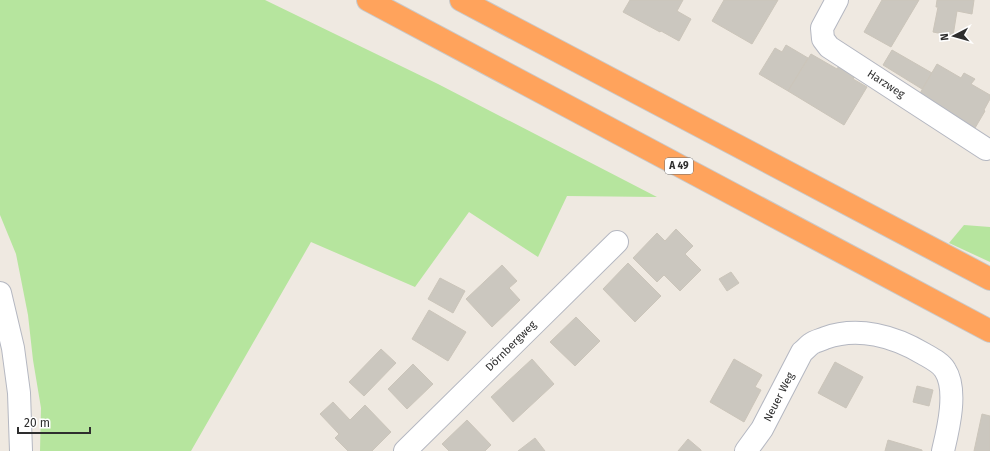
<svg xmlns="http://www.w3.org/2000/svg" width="990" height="451" viewBox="0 0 990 451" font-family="'Fira Sans',sans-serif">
	<rect width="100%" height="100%" fill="#efe9e1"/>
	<g fill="#b6e59e">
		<polygon points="0,0 265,0 438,84 657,197 567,196 538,257 469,212 415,287 311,242 191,451 40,451 41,408 33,360 28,315 16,254 0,215"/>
		<polygon points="964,225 990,227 990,262 949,243"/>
	</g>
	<g fill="#cbc7bf" stroke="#cbc5ba">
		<polygon points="630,0 683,0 677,11 691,19 679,41 661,31 660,32 623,12"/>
		<polygon points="724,0 778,0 752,44 712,21"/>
		<polygon points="882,0 919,0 891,47 864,32"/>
		<polygon points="937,0 974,0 972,14 957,11 953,36 933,32 938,7 936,7"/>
		<polygon points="786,45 808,58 788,91 759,74 775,48 782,52"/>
		<polygon points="892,50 932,73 922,89 883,65"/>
		<polygon points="811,54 837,69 840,64 857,74 853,79 867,87 844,125 788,91"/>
		<polygon points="937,64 961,78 964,73 975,79 971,84 990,95 990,99 984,110 985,111 975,128 919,95"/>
		<polygon points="676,229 693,246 685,254 701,270 680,291 664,275 657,282 633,258 657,233 665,241"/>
		<polygon points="628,263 661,296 635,322 603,289"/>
		<polygon points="502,265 517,281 509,288 520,300 492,327 466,299"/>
		<polygon points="731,272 739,283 727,291 719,279"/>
		<polygon points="440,278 465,291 453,313 428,299"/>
		<polygon points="429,310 466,332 448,361 412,339"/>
		<polygon points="576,317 600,341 575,366 550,342"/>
		<polygon points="381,349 396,363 364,396 349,382"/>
		<polygon points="532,359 554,384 513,422 491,397"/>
		<polygon points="734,359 762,375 755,387 761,390 744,422 710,402"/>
		<polygon points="835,362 863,377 846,408 818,393"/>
		<polygon points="413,364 433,384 407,409 388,389"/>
		<polygon points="917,386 933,390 929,406 913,402"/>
		<polygon points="333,402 350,420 365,405 391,432 372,451 348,451 335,438 339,434 320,414"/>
		<polygon points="982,414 990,416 990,451 974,451"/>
		<polygon points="467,420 491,445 485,451 449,451 442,444"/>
		<polygon points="535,438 545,451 518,451"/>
		<polygon points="688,439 701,450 701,451 678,451"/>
		<polygon points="888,440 922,450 922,451 885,451"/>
	</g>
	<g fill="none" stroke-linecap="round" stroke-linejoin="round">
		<defs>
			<g id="street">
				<polyline points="837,0 822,28 823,39 829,47 986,149"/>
				<polyline points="0,293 13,348 19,393 21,451"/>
				<polyline points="405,451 617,242"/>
				<path d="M746,451L762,429L802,352C805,350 808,346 811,344C815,341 821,340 825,338C858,326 894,336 924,354C931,358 941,363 945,370C958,390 948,430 943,451"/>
			</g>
			<g id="highway">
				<polyline points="368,0 990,331"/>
				<polyline points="461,0 990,279"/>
			</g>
		</defs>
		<use href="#street" stroke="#b4b7c1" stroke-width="24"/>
		<use href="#highway" stroke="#c9c9c9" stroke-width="24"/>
		<use href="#street" stroke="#fff" stroke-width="22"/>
		<use href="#highway" stroke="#ffa35c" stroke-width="22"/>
	</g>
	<g text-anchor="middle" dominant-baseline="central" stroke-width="3" stroke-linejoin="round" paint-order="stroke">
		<rect fill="#fff" stroke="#6d6d6d" stroke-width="1" x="665" y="158" width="28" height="16" rx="3"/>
		<g font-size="10" font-weight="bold" fill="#2e2e2e">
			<text x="679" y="166">A 49</text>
		</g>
		<g font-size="11" fill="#2e2e2e" stroke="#fff">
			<text transform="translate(886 84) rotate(33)">Harzweg</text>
			<text transform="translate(511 346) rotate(-45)">Dörnbergweg</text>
			<text transform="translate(779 397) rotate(-63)">Neuer Weg</text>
		</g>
	</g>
	<g transform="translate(954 36) rotate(264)" stroke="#ffffff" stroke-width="3" paint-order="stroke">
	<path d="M0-3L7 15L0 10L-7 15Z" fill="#2e2e2e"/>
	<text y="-6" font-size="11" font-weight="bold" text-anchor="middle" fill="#2e2e2e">N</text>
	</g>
	<path d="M18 427v6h72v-6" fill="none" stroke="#2e2e2e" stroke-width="2"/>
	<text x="24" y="427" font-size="12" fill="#2e2e2e" stroke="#ffffff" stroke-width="3" paint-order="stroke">20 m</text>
</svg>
